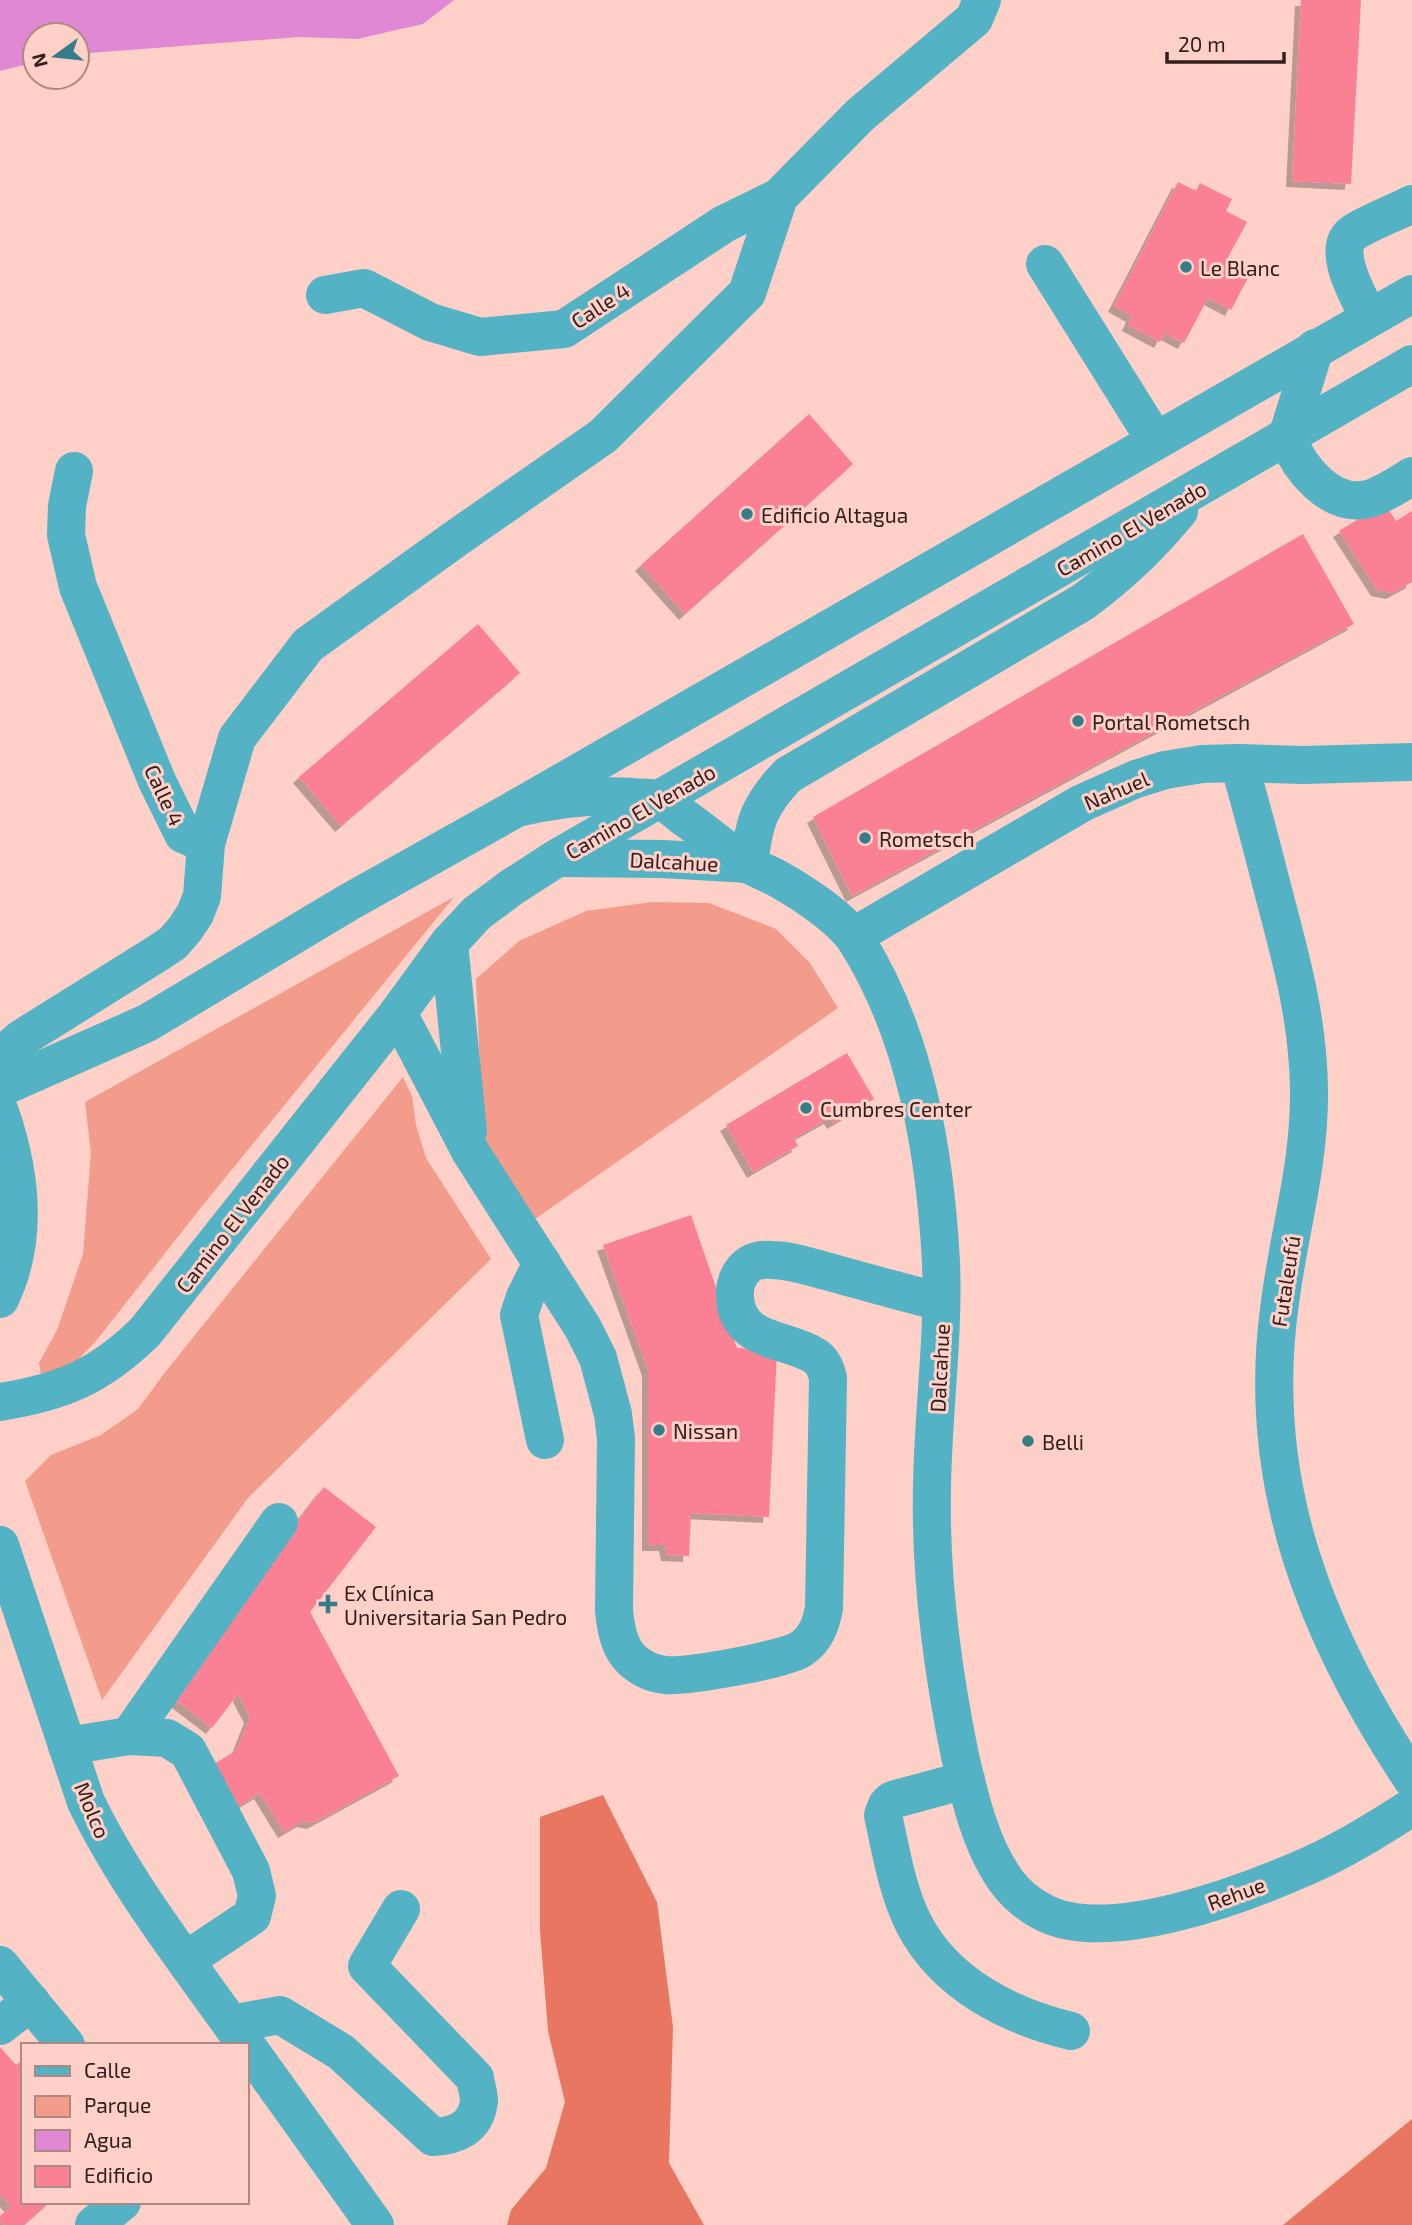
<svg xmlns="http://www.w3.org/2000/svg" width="1412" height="2225" viewBox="0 0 1412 2225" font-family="'Exo 2',sans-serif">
	<defs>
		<filter id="shadow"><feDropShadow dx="-6" dy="6" stdDeviation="0" flood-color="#0004"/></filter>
	</defs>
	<rect width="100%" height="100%" fill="#fed0c7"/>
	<g fill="#f49c8b">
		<polygon points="454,897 203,1205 96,1341 71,1367 43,1386 39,1363 57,1330 83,1254 91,1153 85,1102"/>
		<polygon points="652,902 709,903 776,929 810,963 838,1008 535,1219 483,1137 476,979 519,941 586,911"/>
		<polygon points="403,1077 412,1096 416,1125 426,1158 491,1259 248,1498 102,1700 25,1481 51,1455 101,1435 138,1409 166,1371"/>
	</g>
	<g fill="#e97661">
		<polygon points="603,1795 657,1902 673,2027 669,2163 704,2225 507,2225 511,2210 546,2168 565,2102 548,2031 540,1930 540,1817"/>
		<polygon points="1412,2119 1412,2225 1283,2225"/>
	</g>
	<polygon fill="#e188d5" points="0,0 454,0 423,24 357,39 299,37 77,54 77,35 35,35 35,62 0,71"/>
	<g fill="#f98193" filter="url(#shadow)">
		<polygon points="1301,0 1361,0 1351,184 1292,181"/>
		<polygon points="1178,182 1196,191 1200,183 1232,199 1226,211 1247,222 1226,261 1250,274 1231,310 1208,298 1184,343 1165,333 1160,342 1128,325 1132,316 1114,306"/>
		<polygon points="809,414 853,464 685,614 641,565"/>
		<polygon points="1384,503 1396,521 1412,511 1412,582 1392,593 1377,590 1339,531"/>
		<polygon points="1303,534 1354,624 852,896 813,817"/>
		<polygon points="478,624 520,673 341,826 299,777"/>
		<polygon points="847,1053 874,1099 833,1123 830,1118 794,1138 798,1146 753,1172 726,1125"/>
		<polygon points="691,1215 737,1348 777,1350 769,1517 691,1513 689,1556 667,1555 665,1545 648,1545 648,1370 603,1245"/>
		<polygon points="324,1487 376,1527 310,1612 399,1776 313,1823 303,1821 284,1832 260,1793 231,1811 206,1769 237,1750 250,1717 238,1694 212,1728 165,1692"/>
		<polygon points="0,2047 16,2065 23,2060 23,2202 50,2202 24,2225 4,2225 0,2221 0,2216 11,2207 0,2194"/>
	</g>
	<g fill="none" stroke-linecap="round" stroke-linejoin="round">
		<g stroke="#53b2c4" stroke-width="38">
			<polyline points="1045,264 1155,440"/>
			<polyline points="325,295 364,288 430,322 480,337 564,329 724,224 779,197"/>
			<path d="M1369,318C1360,299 1330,250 1353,233C1365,224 1397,212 1412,204"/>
			<path d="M1315,348L1287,437C1299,468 1330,508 1368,499C1383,495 1399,484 1412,476"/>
			<polyline points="74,471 67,506 66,535 78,587 157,781 183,834 206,844"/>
			<path d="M1239,763C1252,809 1264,855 1276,902C1293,966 1308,1022 1309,1089C1310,1167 1288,1234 1279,1310C1256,1485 1317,1636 1412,1779"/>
			<path d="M517,808C555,799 593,794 633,797C641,798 653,797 660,800C667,803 676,811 682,816C704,831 725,850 748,864C758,870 770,874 780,880C803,893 843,919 857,942C916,1036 935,1153 941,1262C944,1337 933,1412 932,1487C930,1578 942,1668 960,1756C970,1799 981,1847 1007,1882C1016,1894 1028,1904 1041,1911C1106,1948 1247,1893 1310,1865C1346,1849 1379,1828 1412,1807"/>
			<polyline points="559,858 663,859 749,864"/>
			<path d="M749,864C754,823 758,806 788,775L1083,602C1122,573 1148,548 1179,511"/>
			<polyline points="854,936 1082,803 1136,779 1165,770 1202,764 1239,763 1303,765 1412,762"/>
			<polyline points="449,943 468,1131"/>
			<path d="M398,1013L470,1151L583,1328L598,1358L613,1414L616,1439L614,1610C616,1632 620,1654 640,1666C647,1671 657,1674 665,1675C687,1677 784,1660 801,1649C816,1639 821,1624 824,1608L828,1378C826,1369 823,1361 815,1356C787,1338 736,1343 735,1296C734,1286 738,1275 746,1267C752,1261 762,1259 771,1260C792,1260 813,1268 833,1273C869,1283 905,1293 941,1302"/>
			<polyline points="0,1062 9,1049 22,1038 158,953 173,943 185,929 195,914 202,896 206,844 237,738 308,645 455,539 603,436 747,293 779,197 860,115 974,19 982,0"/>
			<polyline points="0,1088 147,1023 349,902 517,808 1412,294"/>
			<path d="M0,1112C21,1173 29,1239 0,1299"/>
			<polyline points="542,1263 525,1297 519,1315 545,1440"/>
			<path d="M0,1402C62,1392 99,1377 145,1332L398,1013L449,943L477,913L512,887L557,858L1412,364"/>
			<path d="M0,1545L86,1802C129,1890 190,1966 246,2045"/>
			<polyline points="129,1736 279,1522"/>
			<polyline points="67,1746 129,1736 149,1737 167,1738 188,1751 251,1871 257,1896 252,1916 186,1960"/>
			<path d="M966,1780L892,1800L887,1805L883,1815C891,1851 897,1891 914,1924C945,1984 1009,2016 1071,2031"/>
			<polyline points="0,1965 66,2045"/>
			<path d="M231,2024L280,2015L341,2052L433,2137C456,2136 476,2128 479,2101C479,2094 476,2085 475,2078L367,1966L401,1909"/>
			<polyline points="0,2026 31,2002"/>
			<polyline points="247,2046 375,2225"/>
			<polyline points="94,2225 122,2202"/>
		</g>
	</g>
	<g fill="#377c89" stroke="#fed0c7" stroke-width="2.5">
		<circle cx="1186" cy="267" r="7"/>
		<circle cx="747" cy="514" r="7"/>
		<circle cx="1078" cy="721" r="7"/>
		<circle cx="865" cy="838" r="7"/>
		<circle cx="806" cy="1108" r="7"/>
		<circle cx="659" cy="1430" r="7"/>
		<circle cx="1028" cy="1441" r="7"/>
		<path d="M324.5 1593.5h7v7h7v7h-7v7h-7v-7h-7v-7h7z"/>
	</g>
	<g text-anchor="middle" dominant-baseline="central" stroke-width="6" stroke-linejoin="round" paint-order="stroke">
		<g font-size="21" fill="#31201d" stroke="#fed0c7" text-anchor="start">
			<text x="1200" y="267">Le Blanc</text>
			<text x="761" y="514">Edificio Altagua</text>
			<text x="1092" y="721">Portal Rometsch</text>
			<text x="879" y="838">Rometsch</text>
			<text x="820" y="1108">Cumbres Center</text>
			<text x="673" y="1430">Nissan</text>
			<text x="1042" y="1441">Belli</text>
			<text x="344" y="1592">Ex Clínica<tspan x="344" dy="24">Universitaria San Pedro</tspan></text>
		</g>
		<g font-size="21" fill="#31201d" stroke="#fed0c7">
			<text transform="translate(600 305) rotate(-33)">Calle 4</text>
			<text transform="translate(1131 528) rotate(-30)">Camino El Venado</text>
			<text transform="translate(1116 790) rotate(-23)">Nahuel</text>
			<text transform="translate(165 795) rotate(65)">Calle 4</text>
			<text transform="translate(640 811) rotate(-30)">Camino El Venado</text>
			<text transform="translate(674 861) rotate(3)">Dalcahue</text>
			<text transform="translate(232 1223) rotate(-52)">Camino El Venado</text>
			<text transform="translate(1285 1281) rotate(-81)">Futaleufú</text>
			<text transform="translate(939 1368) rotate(-87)">Dalcahue</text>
			<text transform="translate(93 1810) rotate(67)">Molco</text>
			<text transform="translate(1236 1893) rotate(-20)">Rehue</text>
		</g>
	</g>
	<rect x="21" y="2043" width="228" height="161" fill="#fed0c7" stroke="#ac8a83" stroke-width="2"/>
	<rect x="35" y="2066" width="35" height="10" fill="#53b2c4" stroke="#ac8a83" stroke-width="2"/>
	<text x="84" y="2078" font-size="21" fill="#31201d">Calle</text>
	<rect x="35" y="2096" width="35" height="21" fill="#f49c8b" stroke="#ac8a83" stroke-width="2"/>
	<text x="84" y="2113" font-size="21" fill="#31201d">Parque</text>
	<rect x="35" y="2130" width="35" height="21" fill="#e188d5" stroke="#ac8a83" stroke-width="2"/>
	<text x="84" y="2148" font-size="21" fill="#31201d">Agua</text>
	<rect x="35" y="2166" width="35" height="21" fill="#f98193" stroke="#ac8a83" stroke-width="2"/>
	<text x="84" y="2183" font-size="21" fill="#31201d">Edificio</text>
	<g transform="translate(56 56) rotate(255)"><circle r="33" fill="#fed0c7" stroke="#ac8a83" stroke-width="2"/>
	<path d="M0-5L12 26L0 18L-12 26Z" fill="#377c89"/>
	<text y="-10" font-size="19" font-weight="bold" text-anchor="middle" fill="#31201d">N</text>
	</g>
	<path d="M1167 52v10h117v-10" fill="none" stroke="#31201d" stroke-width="3.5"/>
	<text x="1178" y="52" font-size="21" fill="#31201d" stroke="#fed0c7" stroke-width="5" paint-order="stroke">20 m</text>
</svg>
